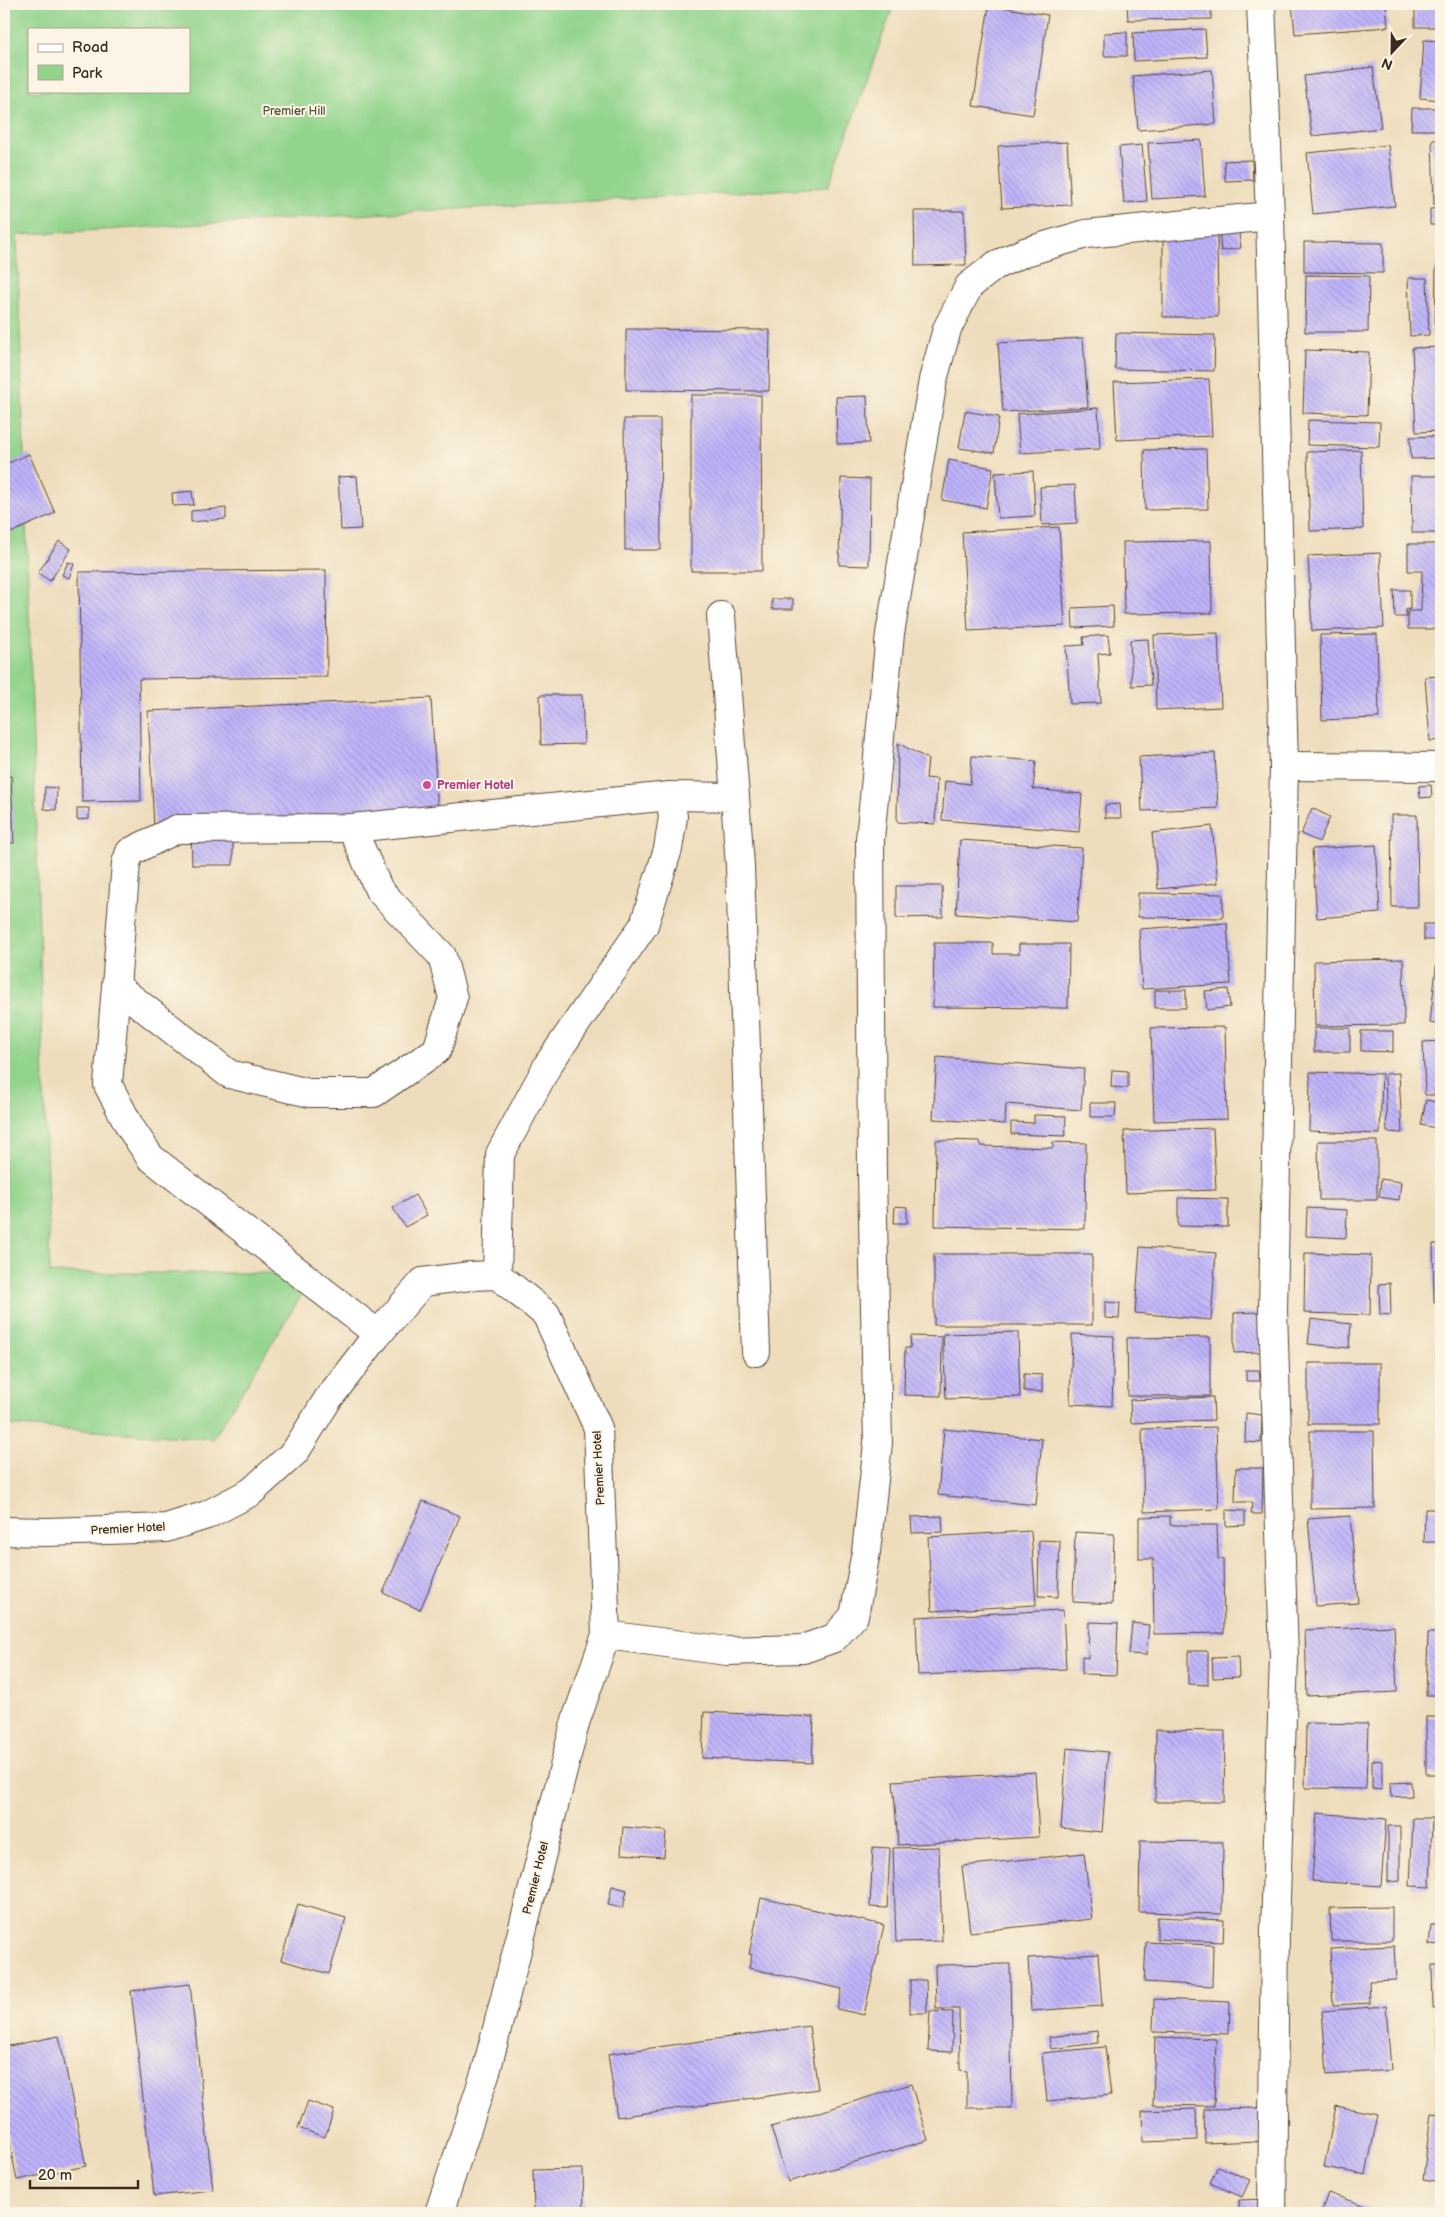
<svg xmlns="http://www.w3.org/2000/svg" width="1445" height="2217" viewBox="0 0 1445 2217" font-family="'Balsamiq Sans',sans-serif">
	<defs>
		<pattern id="building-back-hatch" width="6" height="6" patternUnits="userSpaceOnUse" patternTransform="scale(1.25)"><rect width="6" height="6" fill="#bfb4fc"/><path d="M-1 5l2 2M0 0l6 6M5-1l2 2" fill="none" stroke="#9c93cb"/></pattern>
	</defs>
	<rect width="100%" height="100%" fill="#fcf5e5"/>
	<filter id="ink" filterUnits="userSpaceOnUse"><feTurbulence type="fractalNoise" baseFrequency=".02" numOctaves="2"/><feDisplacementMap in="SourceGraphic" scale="10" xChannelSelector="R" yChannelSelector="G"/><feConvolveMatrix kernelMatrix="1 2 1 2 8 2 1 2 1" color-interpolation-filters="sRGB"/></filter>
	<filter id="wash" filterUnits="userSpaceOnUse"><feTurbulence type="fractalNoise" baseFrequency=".0096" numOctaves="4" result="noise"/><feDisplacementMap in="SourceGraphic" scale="20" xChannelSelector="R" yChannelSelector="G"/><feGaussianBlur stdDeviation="1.12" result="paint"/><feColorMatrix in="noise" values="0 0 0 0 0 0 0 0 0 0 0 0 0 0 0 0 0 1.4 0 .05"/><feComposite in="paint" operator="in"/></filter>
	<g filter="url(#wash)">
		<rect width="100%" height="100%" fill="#eeddbc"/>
		<path fill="#92d48c" stroke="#667f55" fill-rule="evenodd" d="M4,4H894L828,187L17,235L50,1273H315L213,1439L4,1425ZM29,29H189V91H29Z"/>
		<g id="blocks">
			<g fill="url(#building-back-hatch)">
				<polygon points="1127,4 1211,4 1211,19 1128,20"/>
				<polygon points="1292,4 1386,4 1388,27 1295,34"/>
				<rect x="1415" y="4" width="26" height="23"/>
				<polygon points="989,5 1048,15 1033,115 973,106"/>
				<polygon points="1205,29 1207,57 1134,61 1133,33"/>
				<polygon points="1127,32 1127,56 1104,56 1104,33"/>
				<polygon points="1424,40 1441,41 1441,100 1420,98"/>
				<polygon points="1373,67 1381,128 1312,136 1304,76"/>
				<polygon points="1212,70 1216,124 1138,130 1133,76"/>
				<polygon points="1412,108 1441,108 1441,130 1411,130"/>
				<polygon points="1201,140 1205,196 1152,199 1148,143"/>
				<polygon points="1432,140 1441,140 1441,204 1434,205"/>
				<polygon points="1067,142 1071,205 1002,208 998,146"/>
				<polygon points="1142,145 1147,201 1124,203 1119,147"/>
				<polygon points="1388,145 1395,206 1313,214 1307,153"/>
				<polygon points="1252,160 1253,180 1225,181 1224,161"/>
				<polygon points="1441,208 1441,225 1430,225 1430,209"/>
				<polygon points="914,211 964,211 966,265 915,266"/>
				<polygon points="1238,227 1241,248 1221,251 1219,229"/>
				<polygon points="1217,230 1218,317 1163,317 1163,231"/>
				<rect x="1439" y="235" width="2" height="24"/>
				<polygon points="1304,242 1383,243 1383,273 1304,272"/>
				<polygon points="1436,267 1441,267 1441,334 1435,334"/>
				<polygon points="1306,275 1369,276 1368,332 1305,332"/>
				<polygon points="1408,278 1427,278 1429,335 1410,336"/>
				<polygon points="626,329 770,330 769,391 626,390"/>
				<polygon points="1116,333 1215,335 1214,371 1115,369"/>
				<polygon points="1083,338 1088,407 1003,412 998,343"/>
				<polygon points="1441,347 1441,431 1416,432 1412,348"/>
				<polygon points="1305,350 1369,352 1367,415 1303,413"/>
				<polygon points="1209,379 1212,436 1117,440 1114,382"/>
				<polygon points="691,395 761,395 762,571 691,571"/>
				<polygon points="867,396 869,443 837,444 836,397"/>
				<polygon points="1098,408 1100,449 1020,453 1017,414"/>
				<polygon points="965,411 999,417 994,453 959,448"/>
				<polygon points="624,419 660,419 661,550 625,550"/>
				<polygon points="1308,420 1380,422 1379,447 1307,445"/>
				<polygon points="1441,436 1441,458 1411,459 1410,437"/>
				<polygon points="1206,449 1208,509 1145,510 1144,450"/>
				<polygon points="1361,450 1363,529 1310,531 1307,452"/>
				<polygon points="29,454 55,513 4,536 4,465"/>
				<polygon points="949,460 993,468 986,508 942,500"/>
				<polygon points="1033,471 1035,516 998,518 995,473"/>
				<polygon points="357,476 361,529 341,530 338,477"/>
				<polygon points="1411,476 1441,476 1441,533 1412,533"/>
				<polygon points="841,478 870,479 869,566 839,565"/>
				<polygon points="1075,485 1077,523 1042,525 1040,487"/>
				<polygon points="192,491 194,505 173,506 172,493"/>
				<polygon points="226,508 226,519 191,522 191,511"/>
				<polygon points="1059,527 1065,626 968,631 962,532"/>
				<polygon points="59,541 71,549 50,581 38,573"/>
				<polygon points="1211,541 1212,613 1124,614 1123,542"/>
				<polygon points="1408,544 1441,544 1441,629 1408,629 1408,611 1421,611 1422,571 1408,571"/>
				<polygon points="1380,553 1384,628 1312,631 1308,556"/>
				<polygon points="68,562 74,564 69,578 62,575"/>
				<polygon points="326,570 327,677 139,679 141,801 82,802 79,572"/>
				<polygon points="1394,590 1410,590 1410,609 1406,610 1407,617 1395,617"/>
				<rect x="772" y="599" width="21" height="10"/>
				<polygon points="1113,606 1114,626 1073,628 1072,608"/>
				<polygon points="1218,633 1221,707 1156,710 1154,635"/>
				<polygon points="1377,634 1379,718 1322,720 1320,635"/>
				<polygon points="1108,635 1110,653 1098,654 1101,703 1070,704 1066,646 1084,645 1083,637"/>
				<polygon points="1148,639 1151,685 1132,686 1130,640"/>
				<polygon points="1441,676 1441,740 1430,741 1425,677"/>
				<polygon points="540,695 582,695 584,744 541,745"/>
				<polygon points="431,698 438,815 154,828 148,711"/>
				<polygon points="898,743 928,759 926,778 937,779 935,824 897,822"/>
				<polygon points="1215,753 1218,808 1142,811 1139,757"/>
				<polygon points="972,756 1036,761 1033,789 1082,794 1079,832 942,820 945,781 970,784"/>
				<polygon points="4,776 11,776 14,843 4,843"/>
				<polygon points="1431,785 1432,797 1420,798 1419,786"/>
				<polygon points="45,787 57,788 56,810 44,809"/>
				<polygon points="1120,804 1121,818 1105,818 1105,805"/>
				<polygon points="77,808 89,808 89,819 77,820"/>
				<polygon points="1312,808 1330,817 1319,842 1301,834"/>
				<polygon points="1391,815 1417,815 1418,907 1392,907"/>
				<polygon points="1212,826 1218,883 1158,889 1152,833"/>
				<polygon points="233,834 233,865 192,865 191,835"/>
				<polygon points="960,840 1082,848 1077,922 956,914"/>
				<polygon points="1376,845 1380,913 1317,918 1312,849"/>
				<polygon points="896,886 942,886 943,917 896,918"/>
				<polygon points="1138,893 1223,894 1223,918 1138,917"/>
				<polygon points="1227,923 1231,984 1142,989 1139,929"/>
				<rect x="1424" y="924" width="17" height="16"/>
				<polygon points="934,943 993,943 993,954 1019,954 1019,944 1069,944 1068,1008 933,1007"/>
				<polygon points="1403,959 1404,1025 1315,1026 1314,961"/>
				<polygon points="1437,959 1441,960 1441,1025 1430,1023"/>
				<polygon points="1228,989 1230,1007 1207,1010 1205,991"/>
				<rect x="1155" y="990" width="31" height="18"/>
				<polygon points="1225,1027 1227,1119 1154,1121 1151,1028"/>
				<rect x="1314" y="1028" width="36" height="24"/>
				<polygon points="1361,1031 1393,1031 1393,1052 1361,1051"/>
				<polygon points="1441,1041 1441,1095 1425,1095 1423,1042"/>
				<polygon points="937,1057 1084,1069 1081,1110 1006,1104 1005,1124 933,1119"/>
				<polygon points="1112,1070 1128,1071 1128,1088 1111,1087"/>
				<polygon points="1310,1072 1382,1074 1380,1134 1309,1131"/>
				<polygon points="1399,1073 1402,1133 1387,1132 1385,1074"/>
				<polygon points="1426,1100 1441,1103 1441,1129 1421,1125"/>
				<polygon points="1090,1103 1116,1103 1115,1117 1090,1117"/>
				<polygon points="1034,1115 1066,1116 1065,1136 1011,1134 1011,1122 1034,1123"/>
				<polygon points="1213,1128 1216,1190 1126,1193 1124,1131"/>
				<polygon points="936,1140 980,1141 981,1146 1053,1148 1053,1142 1086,1143 1085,1229 935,1226"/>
				<polygon points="1318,1141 1377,1141 1377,1200 1319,1200"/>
				<polygon points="1381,1179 1401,1182 1399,1200 1379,1197"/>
				<polygon points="415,1195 427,1215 405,1227 393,1208"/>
				<polygon points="1178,1198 1228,1199 1228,1227 1178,1226"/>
				<polygon points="895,1206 907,1207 907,1223 894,1223"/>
				<polygon points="1307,1208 1347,1210 1346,1238 1306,1236"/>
				<polygon points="1433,1244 1441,1244 1441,1303 1434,1303"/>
				<polygon points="1140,1247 1216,1253 1211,1320 1135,1313"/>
				<polygon points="1305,1253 1371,1255 1370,1315 1304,1313"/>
				<rect x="934" y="1254" width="158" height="71"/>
				<polygon points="1390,1283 1391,1315 1380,1314 1379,1284"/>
				<polygon points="1105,1302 1120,1303 1119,1319 1105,1318"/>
				<polygon points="1260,1312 1261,1352 1234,1353 1234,1313"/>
				<polygon points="1311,1319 1351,1324 1349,1348 1308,1344"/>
				<polygon points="1018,1332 1020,1397 946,1399 943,1334"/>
				<polygon points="1072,1334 1114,1336 1112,1406 1070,1404"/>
				<polygon points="911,1336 942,1337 941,1396 904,1395 905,1348 910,1348"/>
				<polygon points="1210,1337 1210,1396 1128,1396 1127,1338"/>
				<rect x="1308" y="1363" width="72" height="61"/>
				<polygon points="1246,1370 1259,1370 1260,1381 1246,1381"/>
				<polygon points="1024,1374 1042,1375 1042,1392 1024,1391"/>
				<polygon points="1213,1397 1214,1420 1131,1423 1130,1400"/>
				<polygon points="1246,1413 1262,1415 1261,1443 1245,1442"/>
				<polygon points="1216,1427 1219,1509 1144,1512 1142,1429"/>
				<polygon points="944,1429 1042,1439 1036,1505 938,1495"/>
				<polygon points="1310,1431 1374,1431 1375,1508 1310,1509"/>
				<polygon points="1236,1468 1263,1468 1262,1514 1251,1514 1252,1502 1235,1502"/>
				<polygon points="423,1501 460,1516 420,1610 383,1593"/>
				<polygon points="1425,1509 1441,1509 1441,1542 1424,1542"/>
				<polygon points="1226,1510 1245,1511 1245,1525 1226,1526"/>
				<polygon points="942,1516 943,1532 912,1533 911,1517"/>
				<polygon points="1170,1516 1170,1525 1217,1525 1218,1559 1223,1558 1224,1633 1154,1634 1153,1559 1139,1559 1139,1517"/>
				<polygon points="1350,1516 1358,1603 1316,1606 1308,1519"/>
				<polygon points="1031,1531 1036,1605 932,1611 928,1537"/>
				<polygon points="1075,1532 1114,1534 1112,1604 1073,1602"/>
				<polygon points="1039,1540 1060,1541 1058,1597 1038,1596"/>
				<polygon points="1063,1610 1066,1669 918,1675 916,1617"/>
				<polygon points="1089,1622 1118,1623 1116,1675 1082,1674 1082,1657 1088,1658"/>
				<polygon points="1132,1623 1149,1625 1146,1655 1129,1654"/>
				<polygon points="1394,1626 1397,1692 1307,1696 1305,1630"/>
				<polygon points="1428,1633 1441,1633 1441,1695 1426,1695"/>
				<polygon points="1188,1651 1208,1651 1208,1685 1188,1684"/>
				<polygon points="1238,1657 1239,1677 1213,1678 1212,1658"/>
				<polygon points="704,1712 814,1717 812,1763 702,1758"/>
				<rect x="1426" y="1717" width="15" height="57"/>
				<polygon points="1306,1723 1368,1724 1366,1789 1305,1788"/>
				<polygon points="1156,1730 1225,1731 1224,1802 1155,1802"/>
				<polygon points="1067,1748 1108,1752 1102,1832 1061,1828"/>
				<polygon points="1372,1760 1382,1761 1382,1790 1372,1789"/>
				<polygon points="1035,1772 1039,1837 898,1845 893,1781"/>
				<polygon points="1411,1782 1412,1796 1391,1797 1390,1783"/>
				<polygon points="1317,1813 1386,1819 1381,1886 1312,1881"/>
				<polygon points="1413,1818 1432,1818 1430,1887 1410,1886"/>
				<polygon points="1436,1822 1441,1822 1441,1888 1440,1888"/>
				<polygon points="1388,1826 1400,1826 1400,1881 1388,1882"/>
				<polygon points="623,1827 666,1831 664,1857 621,1854"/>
				<polygon points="1140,1841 1223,1842 1222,1914 1139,1912"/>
				<polygon points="873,1847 890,1848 887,1908 870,1907"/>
				<polygon points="939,1847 942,1941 896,1942 893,1848"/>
				<polygon points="1084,1853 1092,1919 970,1932 962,1866"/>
				<polygon points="612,1886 627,1890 623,1908 608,1905"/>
				<polygon points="761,1898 884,1925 864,2015 837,2009 842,1989 749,1968 752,1955 749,1954"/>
				<polygon points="298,1904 346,1918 329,1974 281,1960"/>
				<polygon points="1392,1907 1392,1941 1331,1941 1330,1908"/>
				<polygon points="1157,1917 1224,1920 1223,1942 1157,1939"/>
				<polygon points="1431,1925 1441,1925 1441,1946 1429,1945"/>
				<polygon points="1146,1942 1213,1945 1212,1986 1144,1982"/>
				<polygon points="1394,1946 1396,1980 1369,1981 1370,2003 1333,2005 1330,1949"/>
				<polygon points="1098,1954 1102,2006 1031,2011 1028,1958"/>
				<polygon points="1010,1964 1012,2108 967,2108 967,2071 960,2070 959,2009 936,2009 935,1965"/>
				<polygon points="1432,1965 1441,1965 1441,2009 1433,2009"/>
				<polygon points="910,1980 926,1980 927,2013 910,2013"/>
				<polygon points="190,1984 213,2190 154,2196 131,1991"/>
				<polygon points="1154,1999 1230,2002 1229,2034 1153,2032"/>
				<polygon points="1386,2006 1391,2070 1327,2075 1322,2011"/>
				<polygon points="930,2011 953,2012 952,2052 928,2051"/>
				<rect x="1438" y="2024" width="3" height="64"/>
				<polygon points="809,2026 818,2089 617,2117 608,2054"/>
				<polygon points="1097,2031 1098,2043 1051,2049 1049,2037"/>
				<polygon points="59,2036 86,2166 17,2180 4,2114 4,2047"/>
				<polygon points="1155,2037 1216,2039 1214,2106 1153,2105"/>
				<polygon points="1105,2047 1111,2095 1047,2101 1042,2053"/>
				<polygon points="911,2084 928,2140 788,2182 771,2127"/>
				<polygon points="308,2101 334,2110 325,2137 298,2128"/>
				<polygon points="1336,2106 1378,2114 1366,2175 1324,2167"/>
				<polygon points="1259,2108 1260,2141 1205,2143 1204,2109"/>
				<polygon points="1196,2109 1197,2140 1143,2142 1142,2111"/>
				<polygon points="1431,2113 1441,2114 1441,2183 1423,2180"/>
				<polygon points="1218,2166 1250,2180 1242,2197 1210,2183"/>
				<polygon points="583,2169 584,2213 534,2213 533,2170"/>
				<polygon points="1328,2193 1385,2213 1321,2213"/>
				<polygon points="1264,2199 1265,2213 1239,2213 1239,2200"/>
			</g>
		</g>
	</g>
	<g filter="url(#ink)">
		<use href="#blocks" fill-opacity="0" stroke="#564536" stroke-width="1"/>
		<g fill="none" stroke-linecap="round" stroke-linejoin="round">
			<defs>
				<g id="minor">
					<polyline points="1261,4 1270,216 1284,766 1273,1310 1284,1657 1275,1930 1272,2213"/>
					<polyline points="721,616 735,797"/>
					<polyline points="1284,766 1441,767"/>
					<polyline points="116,986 229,1074 309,1093 374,1093 437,1050 453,998 442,956 379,890 352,828"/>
					<polyline points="497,1275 500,1154 549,1063 644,925 668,849 673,817 670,796"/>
					<polyline points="378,1334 150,1157 130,1127 108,1085 126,863 130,852 177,829 352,828 670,796 735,797 740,866 756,1352"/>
					<polyline points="4,1531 48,1532 166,1528 207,1515 251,1492 295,1452 328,1399 378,1334 423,1282 470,1276 497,1275 546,1314 598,1428 606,1635 576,1720 487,2068 439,2213"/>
					<polyline points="606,1635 727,1651 803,1649 834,1638 854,1616 866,1552 878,1443 872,1175 870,839 890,634 933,380 947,329 969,286 996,265 1025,252 1086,234 1270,216"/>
				</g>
			</defs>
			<use href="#minor" stroke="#564536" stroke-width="30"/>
			<use href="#minor" stroke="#fff" stroke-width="28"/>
		</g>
	</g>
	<circle fill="#d1479c" stroke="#fcf5e5" stroke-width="2" cx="427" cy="785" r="5"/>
	<g text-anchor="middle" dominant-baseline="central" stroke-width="4" stroke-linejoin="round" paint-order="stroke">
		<g font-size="12" fill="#51543a" stroke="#fcf5e5">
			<text x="294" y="111">Premier Hill</text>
		</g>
		<g font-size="12" font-weight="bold" fill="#b23c85" stroke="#fcf5e5" text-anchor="start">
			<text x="437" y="785">Premier Hotel</text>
		</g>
		<g font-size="12" fill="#3b2a1e" stroke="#fcf5e5">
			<text transform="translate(599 1468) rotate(-93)">Premier Hotel</text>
			<text transform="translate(128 1529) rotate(-3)">Premier Hotel</text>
			<text transform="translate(536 1878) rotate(-76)">Premier Hotel</text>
		</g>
	</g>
	<rect width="1445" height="2217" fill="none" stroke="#fcf5e5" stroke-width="20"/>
	<rect x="28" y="28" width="162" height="65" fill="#fcf5e5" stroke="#afa495"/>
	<rect x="38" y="44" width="25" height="8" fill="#ffffff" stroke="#afa495"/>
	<text x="72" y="52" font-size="15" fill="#3b2a1e">Road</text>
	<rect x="38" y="65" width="25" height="15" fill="#92d48c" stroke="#afa495"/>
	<text x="72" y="78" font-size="15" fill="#3b2a1e">Park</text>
	<g transform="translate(1392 52) rotate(202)" stroke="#fcf5e5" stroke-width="4" paint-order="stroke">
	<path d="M0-4L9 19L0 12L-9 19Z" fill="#3b2a1e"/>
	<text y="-8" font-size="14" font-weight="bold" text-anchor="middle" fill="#3b2a1e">N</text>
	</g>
	<path d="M30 2180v8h108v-8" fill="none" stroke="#3b2a1e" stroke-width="2.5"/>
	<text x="38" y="2180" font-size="15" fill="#3b2a1e" stroke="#fcf5e5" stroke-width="4" paint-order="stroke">20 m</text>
</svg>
